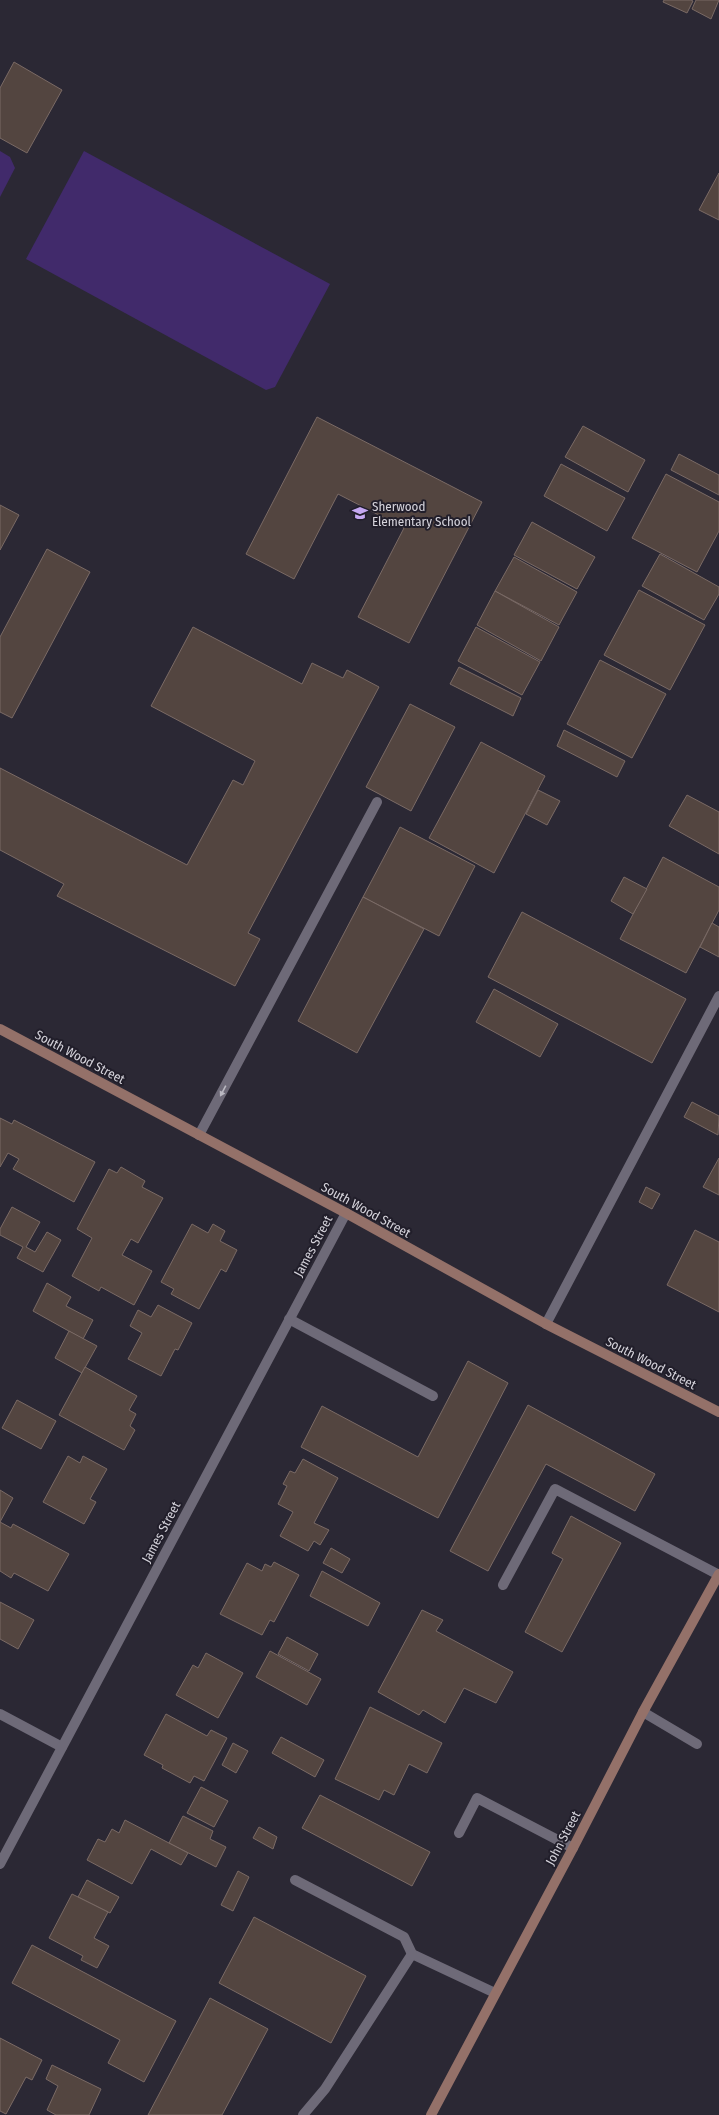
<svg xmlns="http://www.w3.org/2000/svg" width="719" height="2115" viewBox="0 0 719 2115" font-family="'Fira Sans Condensed',sans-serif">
	<rect width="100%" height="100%" fill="#2b2834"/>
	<g fill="#412a6b">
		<polygon points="0,151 10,157 15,168 0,197"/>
		<polygon points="84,151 330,284 275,387 266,390 26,259"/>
	</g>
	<g fill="#534540" stroke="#7a6a65">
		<polygon points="664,0 691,0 693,1 687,13 663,2"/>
		<polygon points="696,0 719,0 711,19 692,9"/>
		<polygon points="14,62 62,90 27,153 0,138 0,88"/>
		<polygon points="719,173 719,220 699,210"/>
		<polygon points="317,417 482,502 409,643 358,617 404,528 338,494 294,579 246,554"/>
		<polygon points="583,426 645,460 628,492 565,457"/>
		<polygon points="679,454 719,475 719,495 671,470"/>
		<polygon points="561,464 625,498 607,531 544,496"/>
		<polygon points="666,474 719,502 719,531 697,572 632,538"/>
		<polygon points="0,505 19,515 0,550"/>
		<polygon points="532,522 595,557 577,589 514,555"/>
		<polygon points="47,549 90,572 12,718 0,712 0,637"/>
		<polygon points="660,554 719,587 719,594 704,620 642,586"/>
		<polygon points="514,557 577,592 559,625 495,591"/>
		<polygon points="639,590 705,625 670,690 604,655"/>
		<polygon points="495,591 559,627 541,661 477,625"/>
		<polygon points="193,627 302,684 312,663 343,678 347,670 379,687 248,933 260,939 235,986 57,896 64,884 0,850 0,768 187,865 233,780 243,785 255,761 151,706"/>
		<polygon points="476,627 540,662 522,695 458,661"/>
		<polygon points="600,660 666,694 632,758 567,724"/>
		<polygon points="459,667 521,698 513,716 450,684"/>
		<polygon points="410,704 455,727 411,811 366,787"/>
		<polygon points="564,730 625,761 617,777 557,746"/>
		<polygon points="481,742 545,776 494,873 429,838"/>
		<polygon points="538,790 560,801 547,825 526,814"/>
		<polygon points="687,795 719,812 719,854 669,826"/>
		<polygon points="400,827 475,866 439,936 363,897"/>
		<polygon points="663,857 719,887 719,910 686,973 620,939"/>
		<polygon points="624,877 647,889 633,914 611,901"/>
		<polygon points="363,897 424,929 357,1053 298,1021"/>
		<polygon points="522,912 686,999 652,1063 488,977"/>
		<polygon points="712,923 719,927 719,957 700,947"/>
		<polygon points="494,989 558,1024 540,1057 476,1022"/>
		<polygon points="692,1102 719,1116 718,1135 684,1117"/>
		<polygon points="0,1118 12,1124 14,1120 95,1162 74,1202 13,1169 19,1159 8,1153 0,1167"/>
		<polygon points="719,1158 719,1195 703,1187"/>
		<polygon points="121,1167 145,1181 142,1187 163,1198 138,1243 131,1239 122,1255 152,1271 134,1305 101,1287 99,1291 72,1276 92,1238 77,1229 109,1169 117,1173"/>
		<polygon points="646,1187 660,1194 652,1209 639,1202"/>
		<polygon points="12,1207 40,1222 26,1247 35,1252 47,1232 61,1240 43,1272 17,1258 23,1247 0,1235 0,1229"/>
		<polygon points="192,1224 208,1233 213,1224 225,1231 220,1241 237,1250 226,1272 221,1269 199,1309 171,1294 174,1289 161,1282"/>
		<polygon points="695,1230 719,1242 719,1312 667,1285"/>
		<polygon points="47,1283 71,1297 66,1306 93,1320 83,1339 33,1311"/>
		<polygon points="158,1305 192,1323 178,1350 175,1349 161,1376 128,1359 142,1333 130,1326 138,1310 151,1317"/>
		<polygon points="69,1331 97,1346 82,1373 55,1358"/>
		<polygon points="468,1361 508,1383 438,1518 301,1447 322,1406 418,1457"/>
		<polygon points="85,1367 137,1396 129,1410 136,1414 130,1426 135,1430 124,1450 59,1415"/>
		<polygon points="17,1400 56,1421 41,1449 2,1428"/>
		<polygon points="528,1405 655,1474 635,1511 546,1464 488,1571 450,1551"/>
		<polygon points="68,1456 80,1463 83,1456 107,1469 90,1499 96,1502 84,1524 43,1502"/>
		<polygon points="303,1459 338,1478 314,1523 329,1530 320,1545 314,1541 308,1551 280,1536 293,1512 278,1504 287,1486 283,1484 290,1471 295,1473"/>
		<polygon points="0,1490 13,1498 0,1522"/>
		<polygon points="571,1516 621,1543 562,1652 525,1632 563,1559 552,1553"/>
		<polygon points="0,1522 11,1528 13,1524 69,1554 48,1591 14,1573 11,1578 0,1571"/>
		<polygon points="331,1548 350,1559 342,1573 323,1563"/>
		<polygon points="274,1562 299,1575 274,1622 270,1620 262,1635 220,1614 247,1563 262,1571 265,1564 271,1567"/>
		<polygon points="322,1571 380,1603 368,1626 310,1596"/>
		<polygon points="0,1602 34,1620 18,1649 0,1639"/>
		<polygon points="422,1610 443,1620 436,1631 513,1672 496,1703 464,1688 445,1723 423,1710 419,1715 378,1692"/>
		<polygon points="287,1637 318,1654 309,1671 278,1654"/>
		<polygon points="270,1651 321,1679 307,1705 256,1677"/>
		<polygon points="206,1653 243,1673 218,1718 176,1695 193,1665 198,1668"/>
		<polygon points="370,1707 442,1743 427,1773 409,1764 394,1795 384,1790 379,1800 335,1779"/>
		<polygon points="166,1714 207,1736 211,1730 227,1738 204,1781 194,1776 190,1783 162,1768 163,1765 144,1755"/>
		<polygon points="281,1737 324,1760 315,1777 272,1753"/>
		<polygon points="233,1743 248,1751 236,1773 222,1765"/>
		<polygon points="201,1787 228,1801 214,1827 187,1813"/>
		<polygon points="320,1795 430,1852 412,1886 302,1828"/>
		<polygon points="183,1816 213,1831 210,1839 226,1847 216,1867 169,1843"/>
		<polygon points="125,1820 188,1853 181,1865 151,1849 132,1884 87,1860 98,1839 105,1842 112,1829 119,1833"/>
		<polygon points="259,1827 277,1837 273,1849 253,1838"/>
		<polygon points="238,1871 249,1877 233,1911 221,1905"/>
		<polygon points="87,1880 119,1897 110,1913 78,1897"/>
		<polygon points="72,1894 108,1912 94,1938 109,1946 97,1968 81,1960 83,1956 49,1938"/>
		<polygon points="254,1917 366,1976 331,2043 219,1983"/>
		<polygon points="32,1945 176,2021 144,2082 108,2063 120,2040 12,1983"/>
		<polygon points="210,1998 268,2029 222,2115 148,2115"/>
		<polygon points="0,2038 42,2060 32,2080 26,2077 6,2114 0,2111"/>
		<polygon points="52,2065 101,2089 89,2115 56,2115 47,2110 58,2086 46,2079"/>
	</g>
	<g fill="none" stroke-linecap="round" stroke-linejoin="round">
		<g stroke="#6e6a78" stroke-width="10">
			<polyline points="199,1135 377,802"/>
			<polyline points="289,1319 433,1396"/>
			<polyline points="546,1324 719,996"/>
			<polyline points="503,1585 555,1489 719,1575"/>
			<polyline points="643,1712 697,1744"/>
			<polyline points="459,1833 477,1798 573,1848"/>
			<polyline points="295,1880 404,1937 412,1954 495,1993"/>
			<polyline points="303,2115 325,2089 412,1954"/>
		</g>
		<g stroke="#6e6a78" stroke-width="10">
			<polyline points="0,1714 62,1747"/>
			<polyline points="0,1864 346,1213"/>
		</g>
		<g stroke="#947169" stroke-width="10">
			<polyline points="0,1029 346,1213 546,1324 719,1412"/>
			<polyline points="431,2115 573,1848 643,1712 719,1574"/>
		</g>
	</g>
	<defs><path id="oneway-solid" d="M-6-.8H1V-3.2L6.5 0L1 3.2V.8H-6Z"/></defs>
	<use fill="#bbb9c2" href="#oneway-solid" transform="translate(223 1091) rotate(118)"/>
	<defs>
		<symbol id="school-bare" viewBox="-9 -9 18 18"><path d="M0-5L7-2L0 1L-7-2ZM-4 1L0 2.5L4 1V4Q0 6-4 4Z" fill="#c4a7f1" stroke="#211e2a" stroke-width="2.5" paint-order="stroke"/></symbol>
	</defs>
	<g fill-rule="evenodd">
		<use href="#school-bare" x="349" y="502" width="22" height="22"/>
	</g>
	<g text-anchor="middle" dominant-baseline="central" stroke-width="4" stroke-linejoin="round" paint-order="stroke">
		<g font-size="13" fill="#d5d3db" stroke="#211e2a" text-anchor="start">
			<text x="372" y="506">Sherwood<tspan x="372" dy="15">Elementary School</tspan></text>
		</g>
		<g font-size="13" fill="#d5d3db" stroke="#211e2a">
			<text transform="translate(80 1057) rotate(28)">South Wood Street</text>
			<text transform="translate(366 1210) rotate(29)">South Wood Street</text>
			<text transform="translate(313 1246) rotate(-62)">James Street</text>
			<text transform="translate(651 1363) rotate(27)">South Wood Street</text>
			<text transform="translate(161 1532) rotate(-62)">James Street</text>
			<text transform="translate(563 1838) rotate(-62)">John Street</text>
		</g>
	</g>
</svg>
